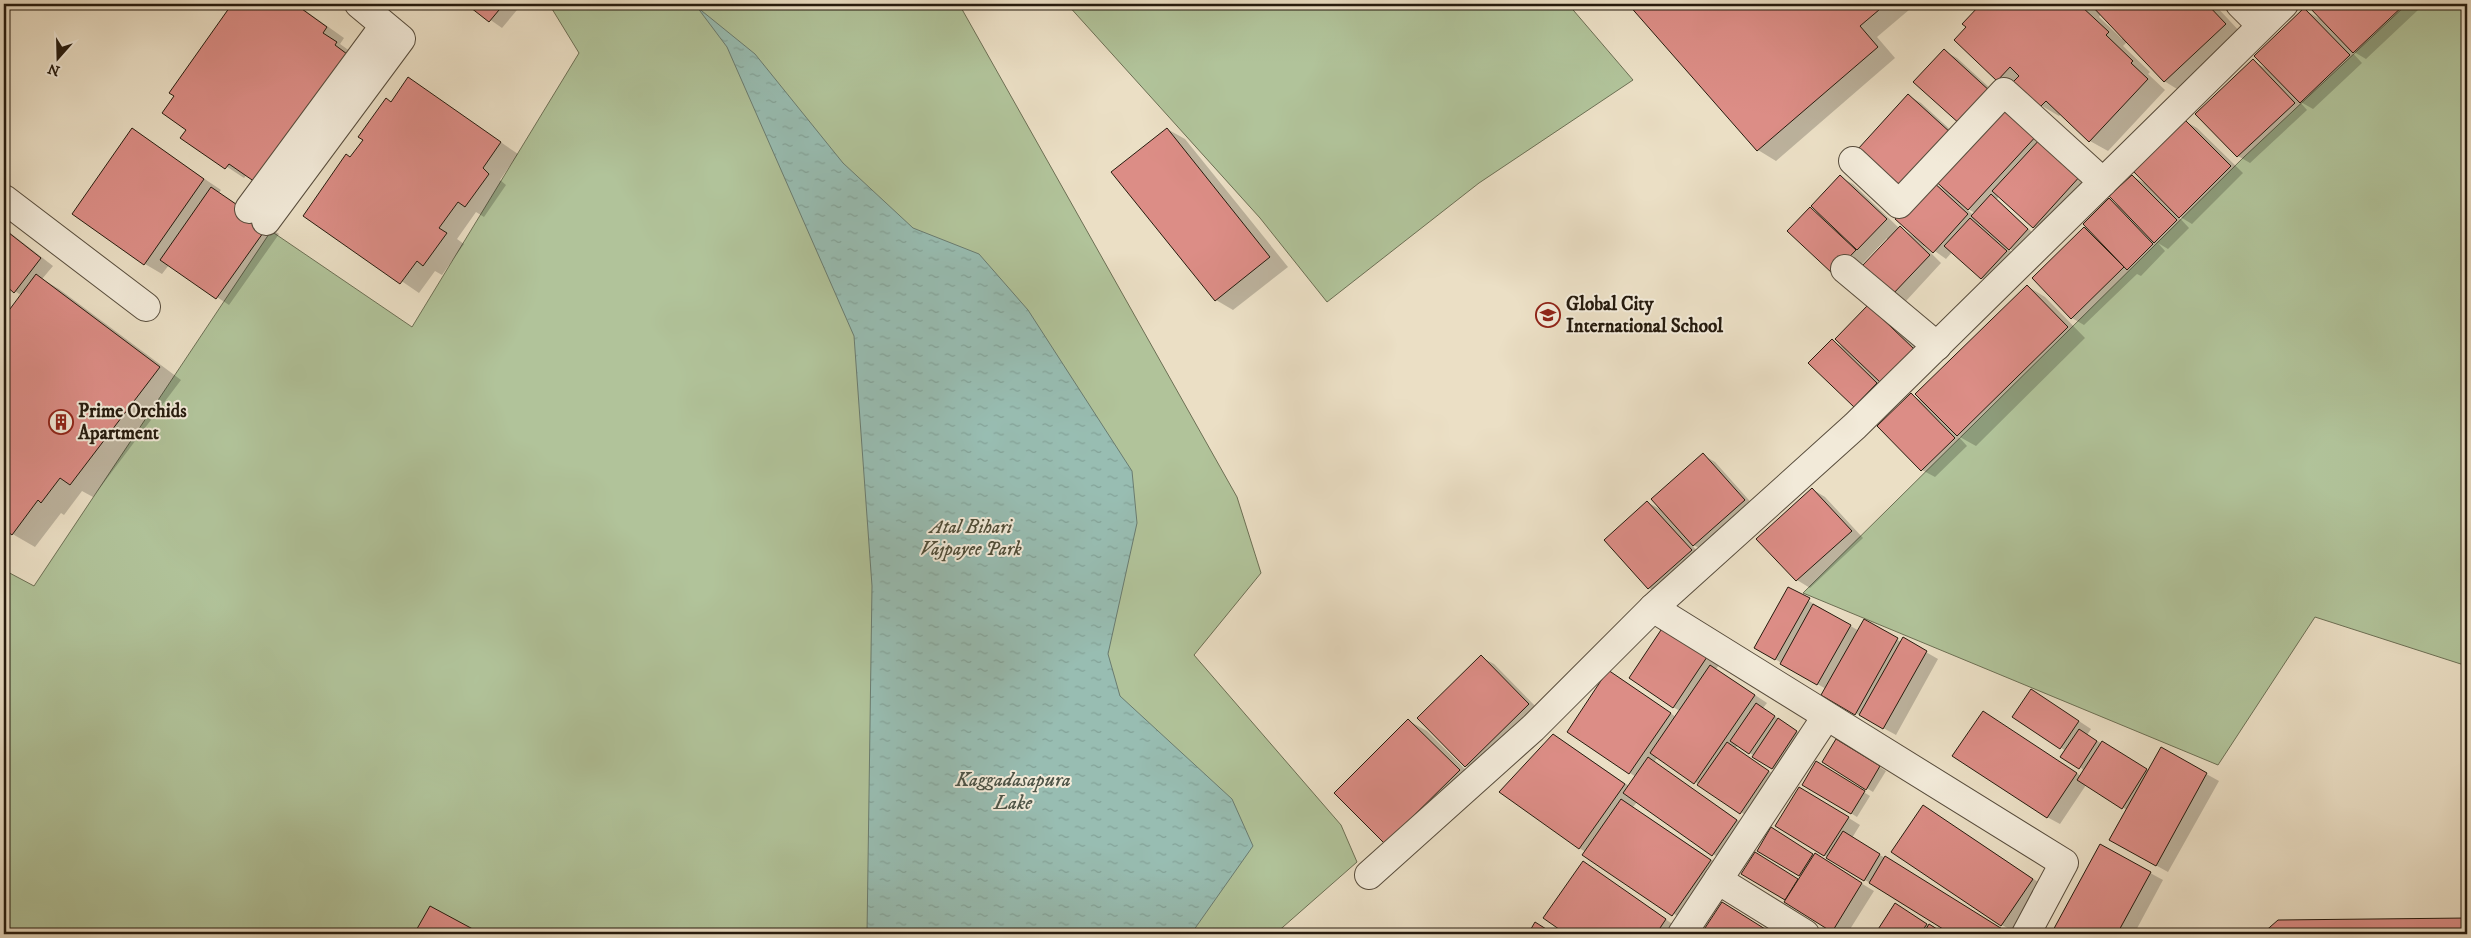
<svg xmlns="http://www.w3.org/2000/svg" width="2471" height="938" viewBox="0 0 2471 938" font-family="'IM FELL DW Pica',serif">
	<defs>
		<pattern id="water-ripples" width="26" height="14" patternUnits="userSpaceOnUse" patternTransform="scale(1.25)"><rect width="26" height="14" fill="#98bdb2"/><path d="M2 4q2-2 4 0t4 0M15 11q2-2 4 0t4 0" fill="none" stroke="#83a298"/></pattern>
	</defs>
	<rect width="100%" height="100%" fill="#ebdfc5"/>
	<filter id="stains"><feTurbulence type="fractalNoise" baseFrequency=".004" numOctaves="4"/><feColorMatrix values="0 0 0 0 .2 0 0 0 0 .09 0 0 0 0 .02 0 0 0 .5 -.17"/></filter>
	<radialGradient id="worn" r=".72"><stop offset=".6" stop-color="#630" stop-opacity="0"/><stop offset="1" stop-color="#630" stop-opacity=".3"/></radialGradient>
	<g fill="#b1c39a" stroke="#6c6f54">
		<polygon points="549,4 959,4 1237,497 1261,573 1194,655 1341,825 1357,862 1275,934 4,934 4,570 34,586 271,231 412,327 579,53"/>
		<polygon points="1067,4 1568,4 1633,80 1479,183 1327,302 1260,218"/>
		<polygon points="2407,4 2467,4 2467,666 2315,617 2218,765 1803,593 2244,157"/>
	</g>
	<polygon fill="url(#water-ripples)" stroke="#6a7c70" points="697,7 755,54 843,163 913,228 979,254 1028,310 1132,471 1137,523 1108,654 1120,696 1232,799 1253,846 1191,934 867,934 872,586 854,336 727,47"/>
	<g fill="#0003" fill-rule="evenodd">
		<polygon points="234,4 296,4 344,38 340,44 354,54 244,178 182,137 188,130 176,96 171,93"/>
		<polygon points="468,4 522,4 502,28"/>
		<polygon points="1630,4 1916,4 1877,37 1895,58 1776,161 1758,150"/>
		<path d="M1979,4H2214L2243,35L2182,92L2164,81L2127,42L2123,46L2150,72L2148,74L2165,90L2108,151L2090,141L2061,114L2059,116L1998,80L1968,27L1981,6ZM2101,14L2123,38L2122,39L2099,17Z"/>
		<polygon points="2314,4 2412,4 2418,10 2366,59 2349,49 2362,63 2313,109 2299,101 2307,110 2250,163 2238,156 2253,61 2267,69 2305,10 2322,20 2311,7"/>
		<polygon points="1944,51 1957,58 2003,100 1974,132"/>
		<polygon points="408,79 518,154 500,180 506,185 484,217 476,212 457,239 464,244 442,275 435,271 419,293 305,215 351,158"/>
		<polygon points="1909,96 1921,103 1964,142 1915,195"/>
		<path d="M2005,103L2094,182L2046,234L2033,227L1999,196L1997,199L2033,233L2015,252L2008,248L2018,259L1994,285L1981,278L1952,252L1946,259L1925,244L1924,246L1941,263L1906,301L1893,294L1887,238L1846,281L1810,209L1820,214L1840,177L1853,184L1898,227L1915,237L1931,182L1946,190ZM1966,208L1975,213L1973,215Z"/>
		<polygon points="2185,121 2197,128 2243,173 2192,224 2177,215 2189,228 2168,249 2158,243 2165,251 2141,276 2137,274 2084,325 2072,318 2034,278 2086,226 2109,200 2119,206 2132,176 2148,185"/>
		<polygon points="1167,129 1185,139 1288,267 1233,310 1216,300"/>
		<polygon points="132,130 221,190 219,193 279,234 229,305 169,265 162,274 145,264"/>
		<polygon points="4,228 53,266 42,279 59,289 181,380 93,497 82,491 64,515 61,513 35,547 9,532 4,539 4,306 10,311 22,296 4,283"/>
		<polygon points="2027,286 2045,297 2085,338 1976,446 1958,436 1967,446 1935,477 1922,470 1911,395 1924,402"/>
		<polygon points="1868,306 1880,314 1926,357 1879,380 1889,391 1867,414 1855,406 1810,363 1832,341 1845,348"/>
		<polygon points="1703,455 1715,462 1756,508 1706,552 1690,543 1703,558 1662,595 1649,588 1606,540 1647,502 1663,511"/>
		<polygon points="1812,489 1825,497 1863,538 1810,588 1797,580 1758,539"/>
		<polygon points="1789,589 1859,631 1864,621 1901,642 1903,639 1938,659 1896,735 1823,695 1826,689 1756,648"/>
		<polygon points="1676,636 1719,665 1716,669 1767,703 1763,708 1803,736 1778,772 1738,745 1735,749 1781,779 1753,820 1658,757 1654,762 1749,828 1725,862 1637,802 1633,807 1728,871 1691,925 1584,854 1586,852 1579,848 1554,735 1629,786 1636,777 1630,773 1621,679 1676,717 1680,711 1673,707"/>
		<polygon points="1481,657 1494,664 1541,712 1479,773 1466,766 1419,718"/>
		<polygon points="2044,698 2091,729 2087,735 2149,771 2161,749 2219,781 2168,872 2123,847 2127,810 2086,785 2060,824 2047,817 1995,720 2081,776 2084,771 2066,751 2014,717"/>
		<polygon points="1409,721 1427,731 1477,781 1403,853"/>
		<polygon points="1837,741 1886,771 1873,792 1824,762"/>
		<polygon points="1817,763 1870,796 1857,817 1804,784"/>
		<polygon points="1812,795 1860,825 1852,838 2010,934 1954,934 1776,826"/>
		<polygon points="1923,806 2050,890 2018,934 2002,925"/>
		<polygon points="1772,829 1874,891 1847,934 1839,934 1833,931 1743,873 1755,854 1799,881 1802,876 1759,850"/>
		<polygon points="2101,846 2163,880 2134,934 2053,934"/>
		<polygon points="1595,870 1678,928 1673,934 1568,934 1545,918"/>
		<polygon points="1723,903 1735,910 1772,934 1702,934"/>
		<polygon points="1895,905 1907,912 1944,934 1877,934"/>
		<polygon points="430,907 480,934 416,934"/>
		<polygon points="2467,919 2467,934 2263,934 2278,921"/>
	</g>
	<g fill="#dc8d86" stroke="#261b0e">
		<polygon points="232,4 295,4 327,27 323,33 337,42 335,45 347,54 255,182 229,164 225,169 180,138 186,130 162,113 174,96 169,93"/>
		<polygon points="466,4 504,4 489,22"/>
		<polygon points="1628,4 1886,4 1860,26 1878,47 1757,151"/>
		<polygon points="1977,4 2083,4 2081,6 2109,32 2106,35 2133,61 2131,63 2148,79 2089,142 2046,101 2040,107 2013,82 2019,76 2010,67 1997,81 1954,40 1966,27 1962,24 1979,6"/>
		<polygon points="2090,4 2207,4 2226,24 2164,82"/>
		<polygon points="2312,4 2405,4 2353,53 2309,7"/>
		<polygon points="2304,8 2350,55 2300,103 2254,56"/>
		<polygon points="1944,49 1992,93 1961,125 1913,82"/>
		<polygon points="2253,59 2295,103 2237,157 2195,114"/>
		<polygon points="408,77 501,142 483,168 489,174 465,207 458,202 439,228 447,233 423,266 417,261 400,284 303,216 346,154 350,157 363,140 358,137 386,98 391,102"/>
		<polygon points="1908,94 1952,134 1902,189 1858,149"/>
		<polygon points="2004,102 2039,133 1968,210 1933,179"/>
		<polygon points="2185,120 2231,166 2179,218 2133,171"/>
		<polygon points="132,128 204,179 144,265 72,214"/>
		<polygon points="1167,128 1270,257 1215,301 1111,172"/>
		<polygon points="2042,137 2082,174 2033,228 1992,191"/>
		<polygon points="1840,175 1887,219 1857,250 1811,206"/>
		<polygon points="2132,175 2177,220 2154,243 2109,196"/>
		<polygon points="1931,180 1968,214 1933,253 1895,219"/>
		<polygon points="211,187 268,226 216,299 160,260"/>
		<polygon points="1991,194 2028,229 2009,250 1971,216"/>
		<polygon points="2109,198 2153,244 2127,270 2083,224"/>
		<polygon points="1810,207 1856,250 1833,274 1787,231"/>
		<polygon points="1970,218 2007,251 1981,279 1944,246"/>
		<polygon points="1900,226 1930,255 1892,295 1862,266"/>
		<polygon points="2084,227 2124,267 2071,319 2032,278"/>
		<polygon points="4,229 41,258 14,293 4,284"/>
		<polygon points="36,274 160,367 70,485 60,478 41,503 38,500 12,535 4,529 4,317"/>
		<polygon points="2027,285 2068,327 1957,436 1915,394"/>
		<polygon points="1868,305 1914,349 1881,383 1835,339"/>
		<polygon points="1832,339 1877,383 1854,407 1808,363"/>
		<polygon points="1911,393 1955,438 1921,471 1877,426"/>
		<polygon points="1703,453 1745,500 1693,546 1651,499"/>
		<polygon points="1812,488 1852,531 1796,581 1756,539"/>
		<polygon points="1647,501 1692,550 1648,589 1604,540"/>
		<polygon points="1788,587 1810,598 1775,660 1754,648"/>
		<polygon points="1813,604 1851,625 1817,685 1780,664"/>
		<polygon points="1864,619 1898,638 1855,715 1821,695"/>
		<polygon points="1663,627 1707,657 1673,708 1629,678"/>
		<polygon points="1903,637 1927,651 1883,729 1859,715"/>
		<polygon points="1481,655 1529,704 1465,767 1417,718"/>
		<polygon points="1710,665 1755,695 1694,784 1650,753"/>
		<polygon points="1608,670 1671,713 1629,774 1567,732"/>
		<polygon points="2031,689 2079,721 2060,749 2012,717"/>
		<polygon points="1756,703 1775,716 1749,754 1730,741"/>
		<polygon points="1983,711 2077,773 2047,818 1952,756"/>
		<polygon points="1778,718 1797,731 1772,769 1752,757"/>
		<polygon points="1408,719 1460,770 1385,844 1334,793"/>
		<polygon points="2079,729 2097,741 2079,769 2060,757"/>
		<polygon points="1553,734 1625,784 1579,849 1499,792"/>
		<polygon points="1836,739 1880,766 1866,790 1822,762"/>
		<polygon points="2102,741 2147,769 2122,809 2077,780"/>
		<polygon points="1727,742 1769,771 1740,814 1697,785"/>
		<polygon points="2161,747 2207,773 2156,866 2109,840"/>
		<polygon points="1648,757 1737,820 1712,856 1623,793"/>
		<polygon points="1816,761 1865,791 1851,814 1802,785"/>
		<polygon points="1799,787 1849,817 1824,856 1775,826"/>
		<polygon points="1621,799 1711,860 1672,916 1582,855"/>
		<polygon points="1923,805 2033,879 2001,926 1891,852"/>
		<polygon points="1771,827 1813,854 1799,876 1757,851"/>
		<polygon points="1843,831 1880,854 1864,881 1826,858"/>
		<polygon points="2100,844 2151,872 2117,934 2051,934"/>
		<polygon points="1755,852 1798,879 1785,900 1741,874"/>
		<polygon points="1815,853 1862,883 1832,932 1784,902"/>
		<polygon points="1885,856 2007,932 2006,934 1951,934 1869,883"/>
		<polygon points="1583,861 1666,919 1656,934 1566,934 1543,918"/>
		<polygon points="1722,902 1773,934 1701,934"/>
		<polygon points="1895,903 1927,924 1920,934 1875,934"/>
		<polygon points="430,906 482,934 414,934"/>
		<polygon points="2467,918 2467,934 2262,934 2278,920"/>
		<polygon points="1535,922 1554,934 1528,934"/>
		<polygon points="1929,924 1945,934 1923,934"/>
	</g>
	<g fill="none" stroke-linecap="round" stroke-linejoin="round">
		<defs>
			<g id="minor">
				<polyline points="2240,4 2261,25"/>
				<polyline points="1853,161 1899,204 2004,92 2103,182"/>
				<polyline points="4,199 146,307"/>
				<polyline points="249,209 384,26"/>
				<polyline points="266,221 401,39 359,4"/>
				<polyline points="1845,269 1937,346"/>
				<polyline points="1653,608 2064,863 2026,934"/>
				<polyline points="1369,875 1533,728 1653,608 1855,426 2284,4"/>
				<polyline points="1718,880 1805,934"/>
				<polyline points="1682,934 1826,717"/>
			</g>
		</defs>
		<use href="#minor" stroke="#574c3c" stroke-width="30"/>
		<use href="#minor" stroke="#f2ead9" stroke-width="28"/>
	</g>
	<defs>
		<symbol id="school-ring" viewBox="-11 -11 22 22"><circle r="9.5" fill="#f2ead9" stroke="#8f2418" stroke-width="1.5"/><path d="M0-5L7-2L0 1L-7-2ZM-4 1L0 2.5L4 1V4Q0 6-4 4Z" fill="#8f2418"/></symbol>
		<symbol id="building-ring" viewBox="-11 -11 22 22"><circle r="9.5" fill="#f2ead9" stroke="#8f2418" stroke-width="1.5"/><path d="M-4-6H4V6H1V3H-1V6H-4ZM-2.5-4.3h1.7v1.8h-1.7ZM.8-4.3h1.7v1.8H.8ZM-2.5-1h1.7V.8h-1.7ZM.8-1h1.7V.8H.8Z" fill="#8f2418"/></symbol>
	</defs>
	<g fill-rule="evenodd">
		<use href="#school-ring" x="1534" y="301" width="28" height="28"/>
		<use href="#building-ring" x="47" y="408" width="28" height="28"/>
	</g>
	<g text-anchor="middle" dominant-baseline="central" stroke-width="4" stroke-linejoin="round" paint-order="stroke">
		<g font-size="19" font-weight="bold" fill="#261b0e" stroke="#f2ead9" text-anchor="start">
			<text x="1566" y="304">Global City<tspan x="1566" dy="22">International School</tspan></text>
			<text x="78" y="411">Prime Orchids<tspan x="78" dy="22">Apartment</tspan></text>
		</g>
		<g font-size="19" font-style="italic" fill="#504d38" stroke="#f2ead9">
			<text x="971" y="527">Atal Bihari<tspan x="971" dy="22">Vajpayee Park</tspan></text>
		</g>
		<g font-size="20" font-style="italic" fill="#4e5447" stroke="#f2ead9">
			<text x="1013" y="780">Kaggadasapura<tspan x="1013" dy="23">Lake</tspan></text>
		</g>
	</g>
	<rect width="2471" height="938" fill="none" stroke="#ebdfc5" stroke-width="20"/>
	<rect x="5" y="5" width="2461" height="928" fill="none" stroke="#261b0e" stroke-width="2.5"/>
	<rect x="10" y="10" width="2451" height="918" fill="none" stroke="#261b0e"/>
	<g transform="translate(58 58) rotate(200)" stroke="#f2ead9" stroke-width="4" paint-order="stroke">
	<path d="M0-4L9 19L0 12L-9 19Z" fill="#261b0e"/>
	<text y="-8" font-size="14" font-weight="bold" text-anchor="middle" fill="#261b0e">N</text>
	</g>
	<rect width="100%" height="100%" filter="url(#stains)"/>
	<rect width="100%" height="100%" fill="url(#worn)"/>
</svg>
